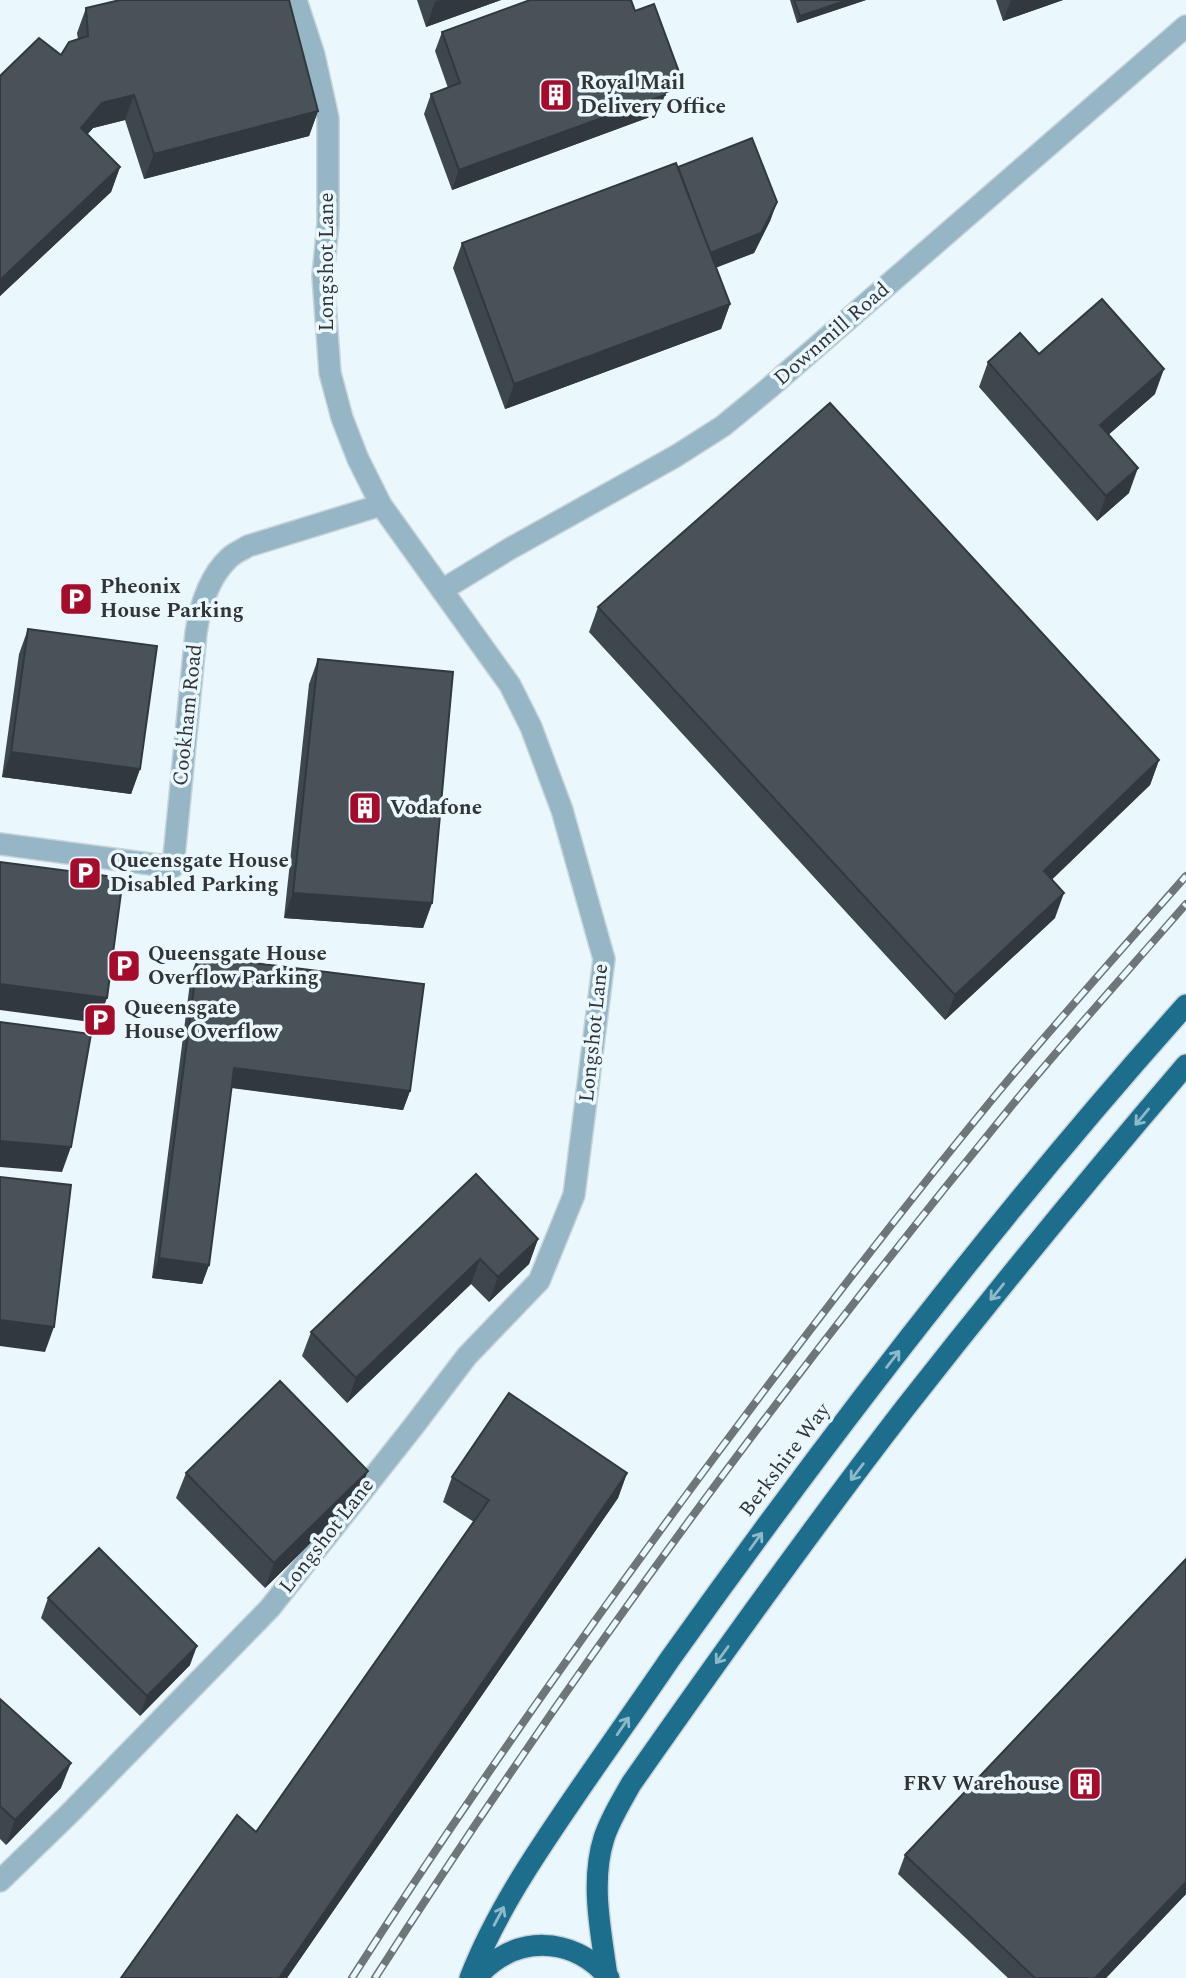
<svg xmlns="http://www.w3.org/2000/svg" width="1186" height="1978" viewBox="0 0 1186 1978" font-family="Spectral,serif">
	<rect width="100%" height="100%" fill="#eaf7fd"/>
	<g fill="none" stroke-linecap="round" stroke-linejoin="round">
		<defs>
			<g id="minor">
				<polyline points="442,590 511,548 676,456 723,426 768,389 1186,26"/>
				<path d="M0,844L173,867L196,633C200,606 209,577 229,558C234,553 242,550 248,546L381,505"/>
				<polyline points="0,1881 69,1814 270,1608 413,1427 467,1356 539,1281 574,1195 604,959 562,810 531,727 510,685 381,505 358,459 342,418 330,373 323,276 328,224 328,118 314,55 296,0"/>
			</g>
			<g id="highway">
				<path d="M607,1976C601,1932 590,1882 604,1838C610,1819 621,1802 631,1784C720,1657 810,1531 905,1408C996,1292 1090,1177 1186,1065"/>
				<path d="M470,1978C495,1914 534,1856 573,1799C605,1752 638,1706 670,1659C831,1433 1001,1212 1186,1005"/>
				<path d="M476,1978C514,1934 572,1935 609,1978"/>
			</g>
		</defs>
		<use href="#minor" stroke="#c9d4da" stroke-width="24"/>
		<use href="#highway" stroke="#c9d4da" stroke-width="24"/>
		<use href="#minor" stroke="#97b6c5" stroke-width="21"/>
		<use href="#highway" stroke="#1d6d8d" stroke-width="21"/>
		<defs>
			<g id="rail">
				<path d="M352,1978C462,1806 580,1639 701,1475C796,1347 893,1220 995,1096C1057,1021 1122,949 1186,876"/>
				<path d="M375,1978C568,1676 782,1386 1009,1109C1066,1039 1127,972 1186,904"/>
			</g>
		</defs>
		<use href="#rail" stroke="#6f767a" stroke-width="8"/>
		<use href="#rail" stroke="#eaf7fd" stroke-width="5" stroke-dasharray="16" stroke-linecap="butt"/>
	</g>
	<g fill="#3e474c">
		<polygon points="417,0 501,0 426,27"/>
		<polygon points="790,0 866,0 797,23"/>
		<polygon points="996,0 1063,0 1003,21"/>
		<polygon points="86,8 318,111 309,136 144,179 125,120 93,128 87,134 120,167 111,192 0,296 0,76 61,55 78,39 77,33"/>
		<polygon points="635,11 679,72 672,91 664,94 658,114 452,190 424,114 431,94 448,88 435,51 442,32"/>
		<polygon points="678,167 777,202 770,221 754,253 716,267 730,304 721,329 505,409 453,268 462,243"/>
		<polygon points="1039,354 1155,394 1108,435 1129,493 1097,521 979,387 988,362"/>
		<polygon points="598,607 1159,760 1150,785 1052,879 1055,918 945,1020 589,632"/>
		<polygon points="28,629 140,769 131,794 2,777 19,654"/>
		<polygon points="318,659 432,903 423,928 284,918 309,684"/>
		<polygon points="198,956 410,1091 403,1110 231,1088 209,1265 202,1284 152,1278 191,975"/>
		<polygon points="476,1174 538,1239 529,1264 489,1302 471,1284 347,1403 302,1356 311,1332"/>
		<polygon points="186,1473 358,1496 265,1588 176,1498"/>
		<polygon points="627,1473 618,1498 287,1978 121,1978 256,1832 474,1522 443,1502 452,1477"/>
		<polygon points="48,1598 190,1665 140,1716 41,1618"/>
		<polygon points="0,1699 61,1788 6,1845 0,1839"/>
		<polygon points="905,1855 1186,1894 1106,1978 1008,1978 898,1874"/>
	</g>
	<g fill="#32393e">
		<polygon points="440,0 501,0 426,27 435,2"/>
		<polygon points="848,0 866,0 797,23 800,16"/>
		<polygon points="1011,0 1063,0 1003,21"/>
		<polygon points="679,72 672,91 652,99 659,79"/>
		<polygon points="134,95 125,120 93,128 72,153 81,128 102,103"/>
		<polygon points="665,95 658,114 452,190 459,170"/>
		<polygon points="318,111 309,136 144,179 154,154"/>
		<polygon points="120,167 111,192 0,296 0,280"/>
		<polygon points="777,202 770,221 754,253 700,274 707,254"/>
		<polygon points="730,304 721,329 505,409 514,384"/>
		<polygon points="1164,369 1155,394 1091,450 1100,425"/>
		<polygon points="1138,468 1129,493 1097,521 1106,496"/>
		<polygon points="11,752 140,769 131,794 2,777"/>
		<polygon points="1159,760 1150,785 1035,896 1044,871"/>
		<polygon points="293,893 432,903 423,928 284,918"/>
		<polygon points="1064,893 1055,918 945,1020 955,995"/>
		<polygon points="0,984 107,998 98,1023 0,1010"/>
		<polygon points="234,1068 410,1091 403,1110 227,1087"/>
		<polygon points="0,1141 71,1147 62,1172 0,1167"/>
		<polygon points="538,1239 529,1264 489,1302 498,1277"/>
		<polygon points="159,1258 209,1265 202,1284 152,1278"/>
		<polygon points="480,1259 471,1284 347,1403 356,1378"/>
		<polygon points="0,1320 54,1327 45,1352 0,1346"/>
		<polygon points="368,1471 358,1496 265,1588 274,1563"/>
		<polygon points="627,1473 618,1498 287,1978 279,1978"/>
		<polygon points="197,1646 190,1665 140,1716 147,1696"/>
		<polygon points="71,1763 61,1788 6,1845 15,1820"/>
		<polygon points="1186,1882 1186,1894 1106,1978 1095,1978"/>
	</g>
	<g fill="#485258" stroke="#32393e" stroke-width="2">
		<polygon points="120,0 289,0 318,111 154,154 134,95 102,103 81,128 120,167 0,280 0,76 39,38 61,55 69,42 88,36 86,8"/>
		<polygon points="530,0 631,0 635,11 654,4 679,72 659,79 665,95 459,170 431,94 460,83 442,32"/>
		<polygon points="794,0 848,0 800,16"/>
		<polygon points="752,138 777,202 761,233 710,253 678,167"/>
		<polygon points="676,163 730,304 514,384 462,243"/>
		<polygon points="1102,299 1164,369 1100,425 1138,468 1106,496 988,362 1020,333 1039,354"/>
		<polygon points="830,403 1159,760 1044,871 1064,893 955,995 598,607"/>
		<polygon points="28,629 157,646 140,769 11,752"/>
		<polygon points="318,659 453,672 432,903 293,893"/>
		<polygon points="0,862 123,878 107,998 0,984"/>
		<polygon points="198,956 424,984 410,1091 234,1068 209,1265 159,1258"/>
		<polygon points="0,1022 91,1034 71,1147 0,1141"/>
		<polygon points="476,1174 538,1239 498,1277 480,1259 356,1378 311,1332"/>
		<polygon points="0,1177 71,1185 54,1327 0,1320"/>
		<polygon points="280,1381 368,1471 274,1563 186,1473"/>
		<polygon points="509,1393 627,1473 279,1978 121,1978 237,1815 256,1832 489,1500 452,1477"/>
		<polygon points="99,1548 197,1646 147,1696 48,1598"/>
		<polygon points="1186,1559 1186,1882 1095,1978 1035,1978 905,1855"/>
		<polygon points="0,1699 71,1763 15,1820 0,1806"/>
	</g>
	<defs><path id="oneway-shaft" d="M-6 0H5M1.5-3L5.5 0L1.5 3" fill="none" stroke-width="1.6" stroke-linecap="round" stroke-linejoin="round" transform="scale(1.75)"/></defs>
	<g stroke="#8eb9cb">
		<use href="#oneway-shaft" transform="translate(1142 1117) rotate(130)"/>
		<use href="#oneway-shaft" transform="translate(997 1292) rotate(129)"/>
		<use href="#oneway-shaft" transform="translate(893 1359) rotate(-52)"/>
		<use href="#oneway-shaft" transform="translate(857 1472) rotate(127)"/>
		<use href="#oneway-shaft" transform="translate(756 1541) rotate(-54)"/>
		<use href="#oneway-shaft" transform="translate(722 1655) rotate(126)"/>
		<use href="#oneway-shaft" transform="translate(623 1726) rotate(-56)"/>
		<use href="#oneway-shaft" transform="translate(499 1916) rotate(-62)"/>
	</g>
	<defs>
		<symbol id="building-square" viewBox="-11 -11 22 22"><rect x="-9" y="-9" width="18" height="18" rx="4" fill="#a60b2b" stroke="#eaf7fd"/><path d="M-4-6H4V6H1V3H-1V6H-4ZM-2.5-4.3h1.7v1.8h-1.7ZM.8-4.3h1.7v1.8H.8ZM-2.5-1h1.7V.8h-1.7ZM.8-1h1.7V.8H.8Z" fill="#fff"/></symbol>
		<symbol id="parking-square" viewBox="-11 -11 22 22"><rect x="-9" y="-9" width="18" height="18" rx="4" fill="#a60b2b" stroke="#eaf7fd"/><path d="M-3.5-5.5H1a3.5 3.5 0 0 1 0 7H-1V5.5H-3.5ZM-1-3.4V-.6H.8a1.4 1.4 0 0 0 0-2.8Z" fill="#fff"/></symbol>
	</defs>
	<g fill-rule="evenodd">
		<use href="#building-square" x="537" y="76" width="38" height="38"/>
		<use href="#parking-square" x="57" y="580" width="38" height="38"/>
		<use href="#building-square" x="346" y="789" width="38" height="38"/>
		<use href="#parking-square" x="66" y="854" width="38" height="38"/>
		<use href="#parking-square" x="105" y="947" width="38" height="38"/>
		<use href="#parking-square" x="81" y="1001" width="38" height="38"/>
		<use href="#building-square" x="1066" y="1765" width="38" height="38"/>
	</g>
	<g text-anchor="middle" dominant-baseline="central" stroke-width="7" stroke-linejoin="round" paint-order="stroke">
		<g font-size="21" font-weight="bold" fill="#313538" stroke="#eaf7fd" text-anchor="start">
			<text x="580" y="83">Royal Mail<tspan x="580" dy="24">Delivery Office</tspan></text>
			<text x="100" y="587">Pheonix<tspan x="100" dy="24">House Parking</tspan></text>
			<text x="390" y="808">Vodafone</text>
			<text x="110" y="861">Queensgate House<tspan x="110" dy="24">Disabled Parking</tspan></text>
			<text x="148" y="954">Queensgate House<tspan x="148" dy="24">Overflow Parking</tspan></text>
			<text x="124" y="1008">Queensgate<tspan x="124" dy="24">House Overflow</tspan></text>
			<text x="1060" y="1784" text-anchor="end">FRV Warehouse</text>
		</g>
		<g font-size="21" fill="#313538" stroke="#eaf7fd">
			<text transform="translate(327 262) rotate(-90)">Longshot Lane</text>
			<text transform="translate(832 334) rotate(-41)">Downmill Road</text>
			<text transform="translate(188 715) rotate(-84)">Cookham Road</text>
			<text transform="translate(594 1033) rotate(-84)">Longshot Lane</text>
			<text transform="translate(785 1460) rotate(-53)">Berkshire Way</text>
			<text transform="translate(327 1536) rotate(-52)">Longshot Lane</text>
		</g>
	</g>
</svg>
